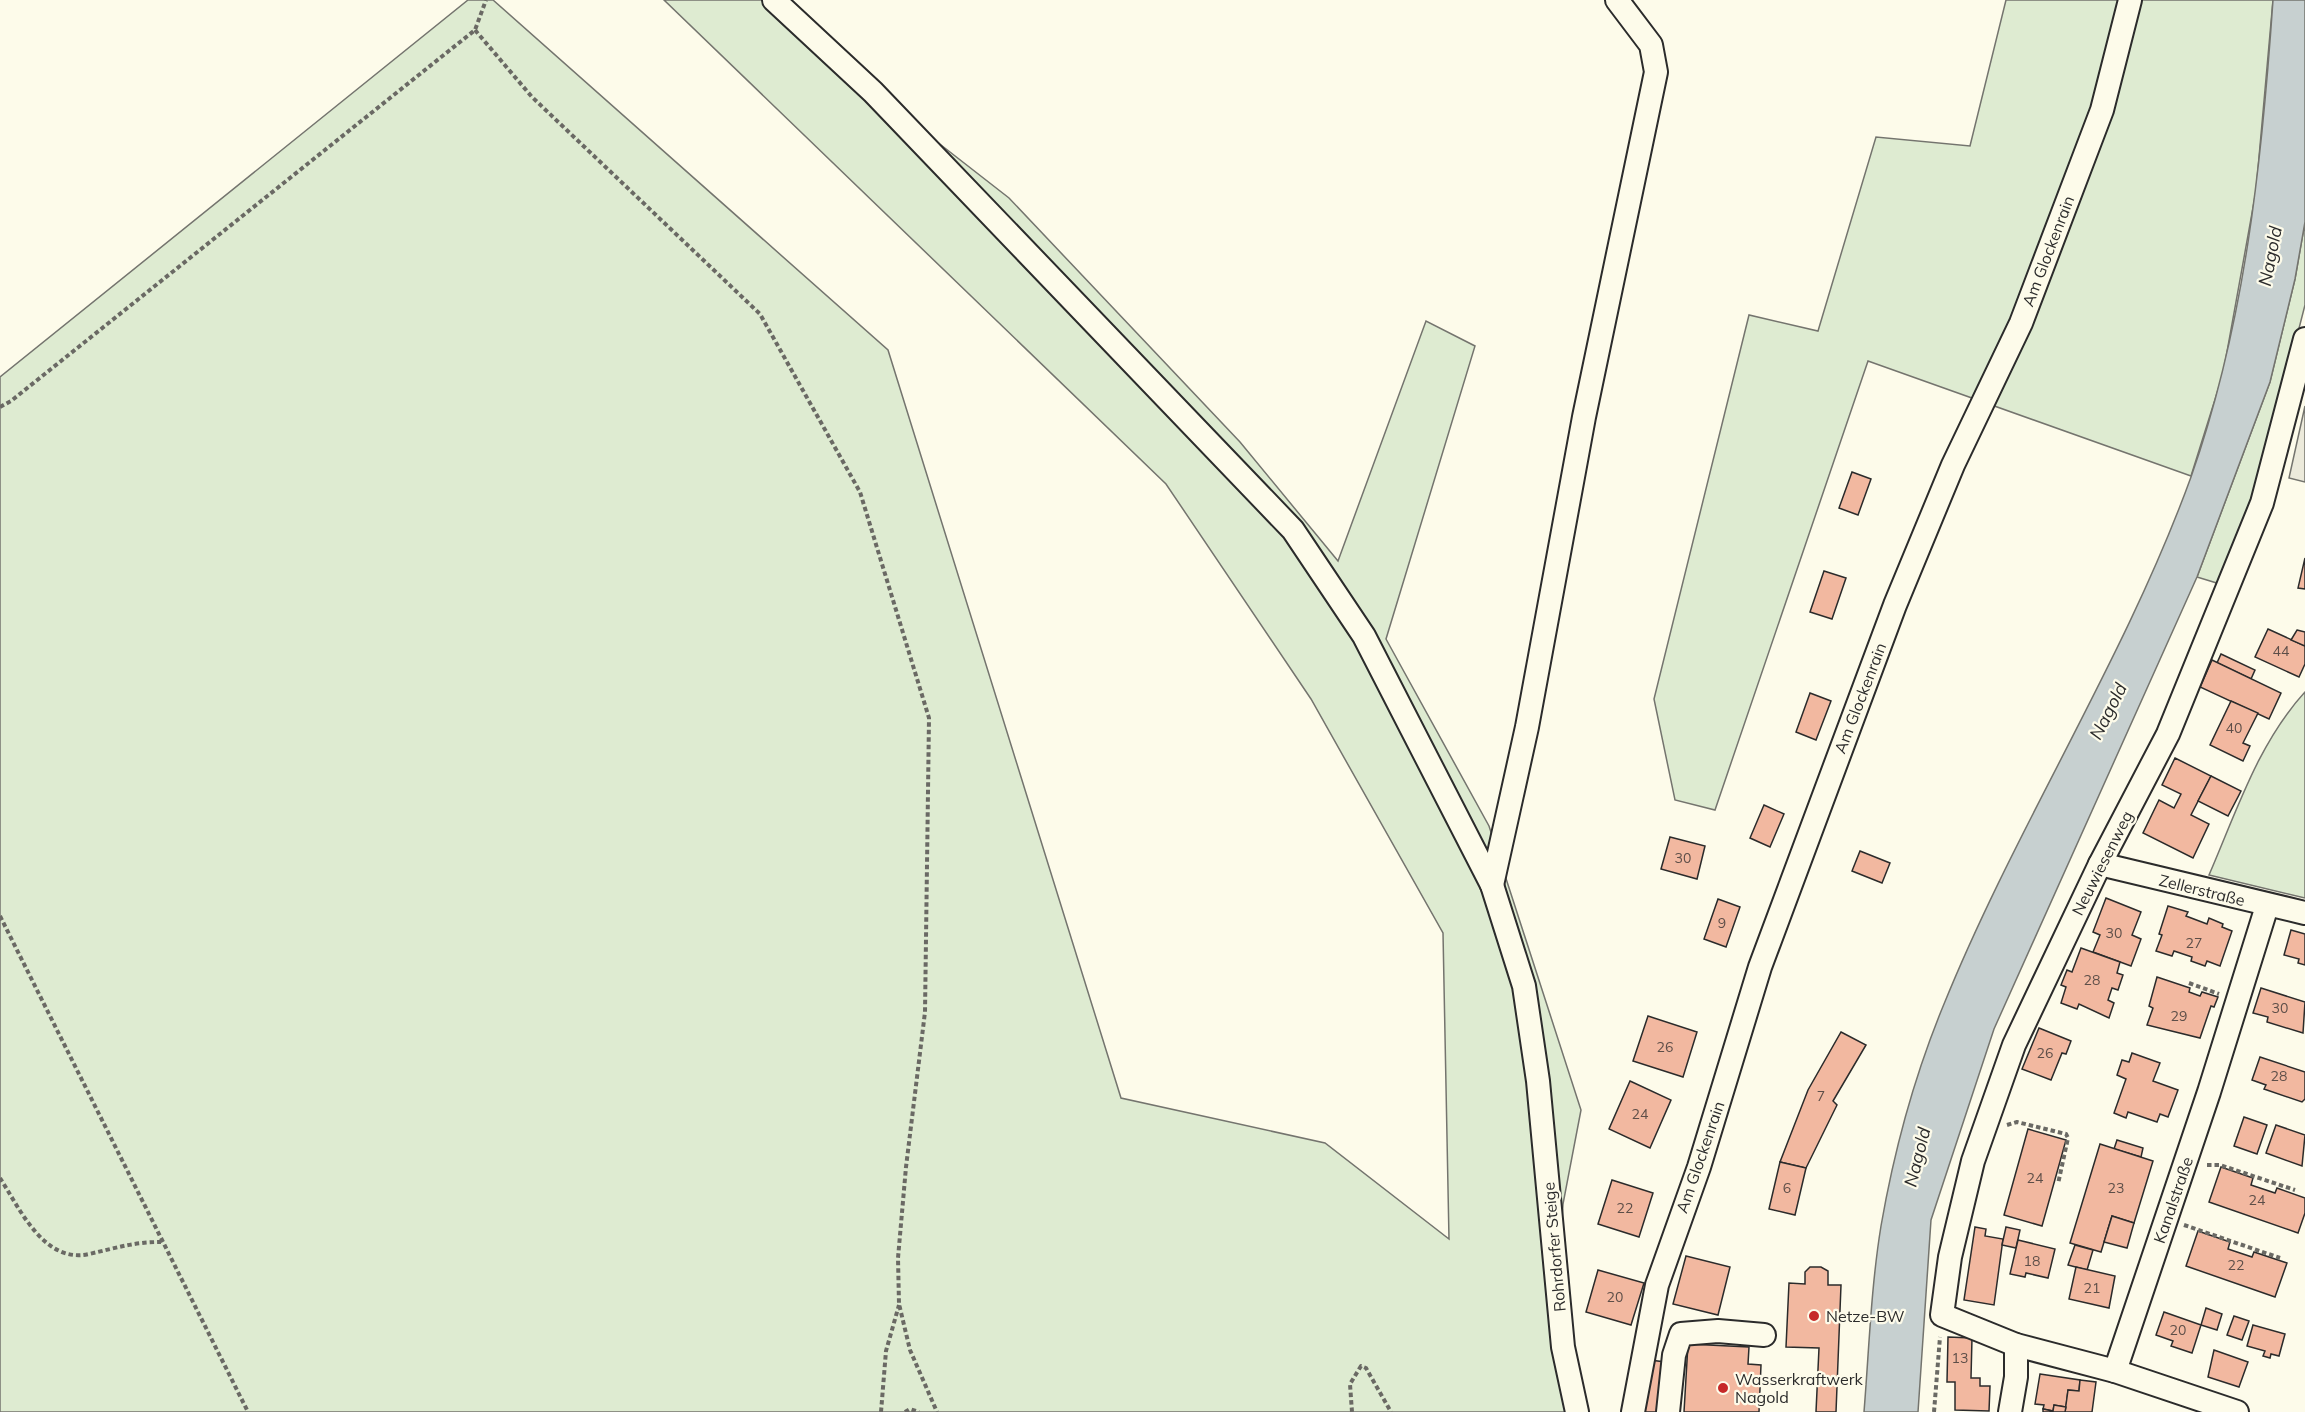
<svg xmlns="http://www.w3.org/2000/svg" width="2305" height="1412" viewBox="0 0 2305 1412" font-family="Mulish,sans-serif">
	<rect width="100%" height="100%" fill="#fdfbea"/>
	<g fill="#deebd1" stroke="#74746e" stroke-width="1.5">
		<polygon points="468,0 493,0 888,350 1121,1098 1325,1143 1449,1239 1443,933 1311,699 1166,484 664,0 774,0 873,92 1009,198 1240,442 1338,561 1426,321 1475,346 1386,639 1489,826 1581,1110 1563,1204 1556,1321 1575,1412 0,1412 0,377"/>
		<polygon points="2006,0 2273,0 2256,191 2223,374 2191,476 1868,361 1715,810 1675,800 1654,699 1749,315 1818,331 1876,137 1970,146"/>
		<polygon points="2305,222 2305,305 2266,457 2220,584 2197,577 2270,382 2295,279"/>
		<path d="M2305,692V898L2209,875C2236,813 2258,743 2305,692Z"/>
	</g>
	<polygon fill="#eceadb" stroke="#74746e" stroke-width="1.5" points="2305,406 2305,482 2289,478"/>
	<path fill="#c7d0d0" stroke="#74746e" stroke-width="1.5" d="M2273,0H2305V222L2295,279L2270,382L2197,577L1994,1029L1931,1220L1918,1412H1864C1869,1350 1871,1287 1881,1226C1894,1151 1915,1074 1944,1004C2017,824 2125,659 2191,477C2245,324 2262,161 2273,0Z"/>
	<g fill="#f2b8a0" stroke="#2b2b2b" stroke-width="1.5">
		<polygon points="1852,472 1871,479 1858,515 1839,508"/>
		<polygon points="2305,558 2305,589 2298,588"/>
		<polygon points="1824,571 1846,578 1832,619 1810,612"/>
		<polygon points="2268,629 2305,646 2305,664 2299,677 2255,657"/>
		<polygon points="2297,630 2305,632 2305,646 2291,640"/>
		<polygon points="2221,654 2255,670 2251,679 2217,663"/>
		<polygon points="2212,660 2281,693 2269,719 2200,687"/>
		<polygon points="1810,693 1831,701 1816,740 1796,732"/>
		<polygon points="2231,701 2258,713 2243,743 2250,746 2243,761 2210,745"/>
		<polygon points="2175,758 2211,776 2191,815 2209,824 2193,858 2143,833 2159,800 2174,808 2181,794 2162,785"/>
		<polygon points="2211,776 2241,791 2228,816 2198,801"/>
		<polygon points="1764,805 1784,814 1770,847 1750,838"/>
		<polygon points="1670,837 1705,846 1697,879 1661,869"/>
		<polygon points="1860,851 1890,863 1882,883 1852,871"/>
		<polygon points="2106,898 2141,912 2132,935 2141,939 2131,966 2093,952 2100,935 2093,932"/>
		<polygon points="1718,899 1740,907 1726,947 1704,939"/>
		<polygon points="2168,906 2188,912 2186,916 2207,924 2209,918 2223,924 2222,927 2232,931 2220,966 2207,961 2205,966 2191,961 2192,957 2174,951 2172,956 2156,951 2162,935 2159,934"/>
		<polygon points="2291,930 2305,934 2305,965 2298,963 2299,959 2284,955"/>
		<polygon points="2081,948 2120,962 2117,973 2123,975 2118,990 2112,988 2108,1000 2114,1003 2109,1018 2079,1004 2077,1009 2061,1003 2066,987 2061,985 2067,970 2072,972"/>
		<polygon points="2157,977 2190,988 2189,992 2200,996 2202,992 2218,997 2214,1007 2211,1006 2200,1038 2147,1025 2153,1008 2149,1006"/>
		<polygon points="2261,988 2305,1002 2303,1033 2267,1022 2268,1017 2253,1013"/>
		<polygon points="1648,1016 1697,1032 1683,1077 1633,1061"/>
		<polygon points="2039,1028 2071,1041 2066,1054 2062,1053 2051,1080 2022,1069"/>
		<polygon points="1841,1032 1866,1045 1833,1101 1837,1105 1806,1168 1780,1162 1808,1090"/>
		<polygon points="2132,1053 2160,1063 2153,1081 2178,1090 2168,1117 2160,1114 2157,1122 2128,1112 2126,1118 2114,1113 2126,1079 2117,1075 2122,1060 2129,1062"/>
		<polygon points="2260,1057 2305,1072 2305,1099 2302,1102 2264,1089 2266,1085 2252,1080"/>
		<polygon points="1630,1081 1671,1100 1650,1148 1609,1129"/>
		<polygon points="2244,1117 2267,1125 2257,1154 2234,1146"/>
		<polygon points="2276,1125 2305,1135 2302,1166 2266,1153"/>
		<polygon points="2028,1129 2066,1140 2042,1226 2004,1215"/>
		<polygon points="2117,1140 2143,1148 2141,1157 2114,1149"/>
		<polygon points="2100,1144 2153,1161 2134,1223 2112,1216 2101,1252 2070,1243"/>
		<polygon points="1780,1162 1806,1168 1795,1215 1769,1209"/>
		<polygon points="2221,1167 2253,1178 2251,1185 2275,1193 2277,1188 2305,1198 2305,1213 2298,1233 2209,1202"/>
		<polygon points="1612,1180 1653,1193 1639,1237 1598,1224"/>
		<polygon points="2112,1216 2134,1223 2127,1248 2104,1242"/>
		<polygon points="1975,1227 1986,1229 1985,1236 2003,1239 1994,1305 1964,1300"/>
		<polygon points="2006,1227 2020,1230 2016,1248 2002,1245"/>
		<polygon points="2198,1231 2230,1242 2228,1249 2252,1257 2254,1252 2287,1263 2275,1297 2186,1266"/>
		<polygon points="2018,1240 2055,1249 2048,1278 2026,1273 2025,1277 2010,1274"/>
		<polygon points="2075,1245 2093,1250 2087,1270 2068,1265"/>
		<polygon points="1686,1256 1730,1267 1718,1315 1673,1304"/>
		<polygon points="1810,1267 1821,1267 1828,1271 1828,1285 1841,1285 1836,1412 1816,1412 1819,1348 1786,1347 1789,1283 1805,1284 1805,1272"/>
		<polygon points="2076,1267 2115,1276 2109,1308 2069,1299"/>
		<polygon points="1598,1270 1644,1283 1631,1325 1586,1312"/>
		<polygon points="2206,1308 2222,1314 2217,1330 2201,1325"/>
		<polygon points="2164,1312 2201,1325 2192,1353 2171,1346 2173,1341 2156,1335"/>
		<polygon points="2234,1316 2249,1321 2242,1340 2227,1335"/>
		<polygon points="2253,1325 2285,1334 2279,1356 2271,1354 2270,1358 2263,1356 2265,1351 2247,1346"/>
		<polygon points="1948,1337 1972,1338 1971,1378 1980,1378 1980,1386 1990,1386 1989,1411 1955,1410 1955,1382 1947,1382"/>
		<polygon points="1688,1344 1749,1347 1748,1364 1761,1365 1759,1412 1684,1412"/>
		<polygon points="2214,1350 2248,1362 2239,1387 2208,1377"/>
		<polygon points="1650,1360 1665,1362 1658,1412 1643,1412"/>
		<polygon points="2040,1374 2080,1380 2079,1391 2068,1390 2066,1407 2054,1405 2053,1411 2043,1409 2044,1405 2035,1404"/>
		<polygon points="2080,1380 2096,1382 2092,1412 2065,1412 2068,1390 2079,1391"/>
		<polygon points="2054,1405 2066,1407 2065,1412 2043,1412 2043,1409 2053,1411"/>
	</g>
	<g fill="none" stroke-linecap="round" stroke-linejoin="round">
		<defs>
			<g id="minor">
				<polyline points="774,0 873,92 1293,530 1364,636 1492,885 1524,986 1538,1081 1563,1347 1577,1412"/>
				<polyline points="2100,864 2305,913"/>
				<polyline points="1492,885 1527,727 1584,417 1656,72 1651,45 1617,0"/>
				<polyline points="2115,1371 2016,1345 1942,1315 1950,1257 1973,1161 2014,1045 2100,864 2168,734 2262,503 2305,339"/>
				<polyline points="1633,1412 1657,1285 1699,1167 1760,967 1895,605 1953,465 2021,323 2102,110 2130,0"/>
				<polyline points="1668,1412 1674,1355 1681,1334 1718,1331 1764,1335"/>
				<polyline points="2010,1412 2016,1377 2016,1345"/>
				<polyline points="2237,1412 2115,1371 2209,1092 2267,906"/>
			</g>
		</defs>
		<use href="#minor" stroke="#2b2b2b" stroke-width="26"/>
		<g stroke="#6a6964" stroke-width="4" stroke-dasharray="4.5 3" stroke-linecap="butt">
			<polyline points="475,30 532,97 760,314 860,492 929,718 925,1012 906,1167 898,1258 899,1304 910,1350 937,1412"/>
			<polyline points="0,407 11,401 475,30 486,0"/>
			<polyline points="0,916 248,1412"/>
			<polyline points="2189,983 2219,994"/>
			<polyline points="2007,1125 2017,1122 2066,1134 2068,1138 2058,1184"/>
			<polyline points="2207,1165 2220,1165 2295,1190"/>
			<path d="M0,1178C20,1209 44,1264 89,1254C116,1248 133,1242 161,1242"/>
			<polyline points="2184,1225 2280,1258"/>
			<polyline points="881,1412 886,1351 899,1305"/>
			<polyline points="905,1412 910,1409 919,1412"/>
			<polyline points="1352,1412 1350,1384 1361,1366 1366,1368 1391,1412"/>
			<polyline points="1934,1412 1940,1337"/>
		</g>
		<use href="#minor" stroke="#fdfbea" stroke-width="22"/>
	</g>
	<g fill="#c62828" stroke="#fdfbea" stroke-width="2">
		<circle cx="1814" cy="1316" r="6"/>
		<circle cx="1723" cy="1388" r="6"/>
	</g>
	<g text-anchor="middle" dominant-baseline="central" stroke-width="4.5" stroke-linejoin="round" paint-order="stroke">
		<g font-size="14" fill="#5d4e48">
			<text x="2281" y="651">44</text>
			<text x="2234" y="728">40</text>
			<text x="1683" y="858">30</text>
			<text x="1722" y="923">9</text>
			<text x="2114" y="933">30</text>
			<text x="2194" y="943">27</text>
			<text x="2092" y="980">28</text>
			<text x="2280" y="1008">30</text>
			<text x="2179" y="1016">29</text>
			<text x="1665" y="1047">26</text>
			<text x="2045" y="1053">26</text>
			<text x="2279" y="1076">28</text>
			<text x="1821" y="1096">7</text>
			<text x="1640" y="1114">24</text>
			<text x="2035" y="1178">24</text>
			<text x="1787" y="1188">6</text>
			<text x="2116" y="1188">23</text>
			<text x="2257" y="1200">24</text>
			<text x="1625" y="1208">22</text>
			<text x="2032" y="1261">18</text>
			<text x="2236" y="1265">22</text>
			<text x="2092" y="1288">21</text>
			<text x="1615" y="1297">20</text>
			<text x="2178" y="1330">20</text>
			<text x="1960" y="1358">13</text>
		</g>
		<g font-size="16" fill="#2b2b2b" stroke="#fdfbea">
			<text transform="translate(2048 251) rotate(-69)">Am Glockenrain</text>
			<text transform="translate(1860 698) rotate(-69)">Am Glockenrain</text>
			<text transform="translate(2102 863) rotate(-63)">Neuwiesenweg</text>
			<text transform="translate(2202 890) rotate(14)">Zellerstraße</text>
			<text transform="translate(1700 1157) rotate(-71)">Am Glockenrain</text>
			<text transform="translate(2173 1200) rotate(-71)">Kanalstraße</text>
			<text transform="translate(1554 1247) rotate(-95)">Rohrdorfer Steige</text>
		</g>
		<g font-size="16" fill="#2b2b2b" stroke="#fdfbea" text-anchor="start">
			<text x="1826" y="1316">Netze-BW</text>
			<text x="1735" y="1379">Wasserkraftwerk<tspan x="1735" dy="18">Nagold</tspan></text>
		</g>
		<g font-size="18" font-style="italic" fill="#2b2b2b" stroke="#fdfbea">
			<text transform="translate(2270 256) rotate(-79)">Nagold</text>
			<text transform="translate(2108 711) rotate(-63)">Nagold</text>
			<text transform="translate(1917 1157) rotate(-76)">Nagold</text>
		</g>
	</g>
</svg>
